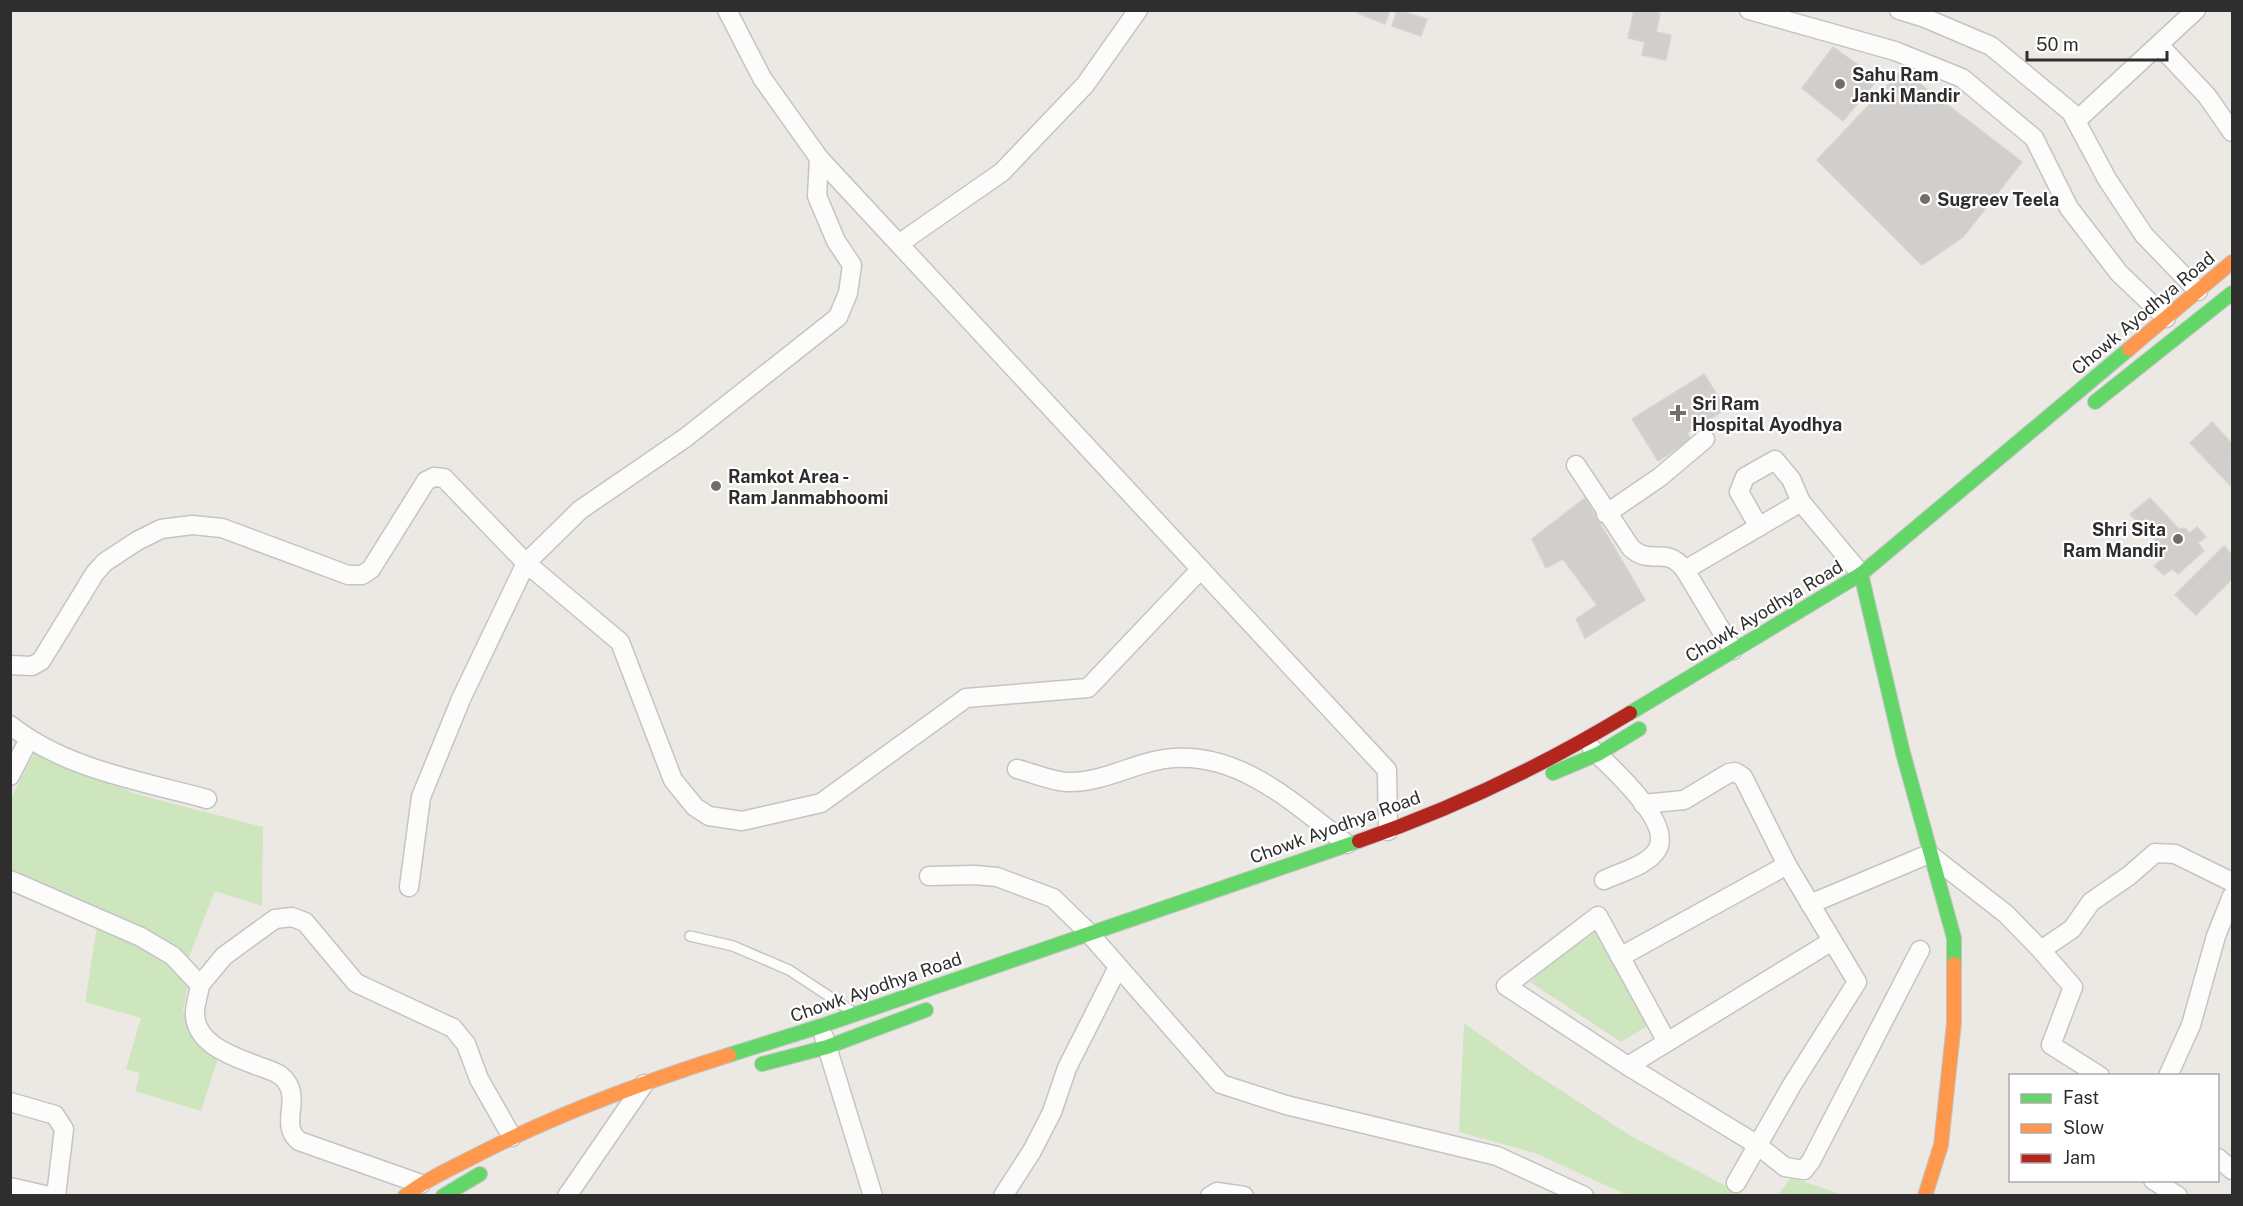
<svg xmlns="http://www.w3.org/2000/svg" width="2243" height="1206" viewBox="0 0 2243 1206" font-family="'Public Sans',sans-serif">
	<rect width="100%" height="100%" fill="#ece8e4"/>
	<g fill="#cee6be">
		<polygon points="35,752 136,794 263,827 262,906 215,891 188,959 149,932 11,873 11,798"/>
		<polygon points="1596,925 1647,1026 1621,1042 1530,982"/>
		<polygon points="97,927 152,954 189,981 183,1010 192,1028 218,1058 201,1111 135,1091 140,1073 126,1069 141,1018 85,1002"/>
		<polygon points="1464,1023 1528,1069 1631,1136 1743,1195 1627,1195 1535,1153 1459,1132"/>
		<polygon points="1791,1177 1843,1195 1778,1195"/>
	</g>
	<g fill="#d1cecb" stroke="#d7d4d0" stroke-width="1.5">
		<polygon points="1359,10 1390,10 1385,24 1357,13"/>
		<polygon points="1397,10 1427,19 1421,36 1392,26"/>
		<polygon points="1634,10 1652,10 1660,14 1656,32 1671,35 1666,60 1642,55 1645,42 1628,38"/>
		<polygon points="1833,47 1878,79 1843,121 1802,88"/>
		<polygon points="1902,70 2022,162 1963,237 1922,265 1817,160"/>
		<polygon points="1704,374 1726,409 1687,433 1691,439 1658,461 1632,419"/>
		<polygon points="2212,422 2232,444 2230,485 2190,443"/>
		<polygon points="1585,498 1645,600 1585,638 1576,619 1597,605 1563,559 1546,568 1532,539"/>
		<polygon points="2150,498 2179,529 2185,528 2190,533 2197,527 2206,537 2198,543 2204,551 2178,574 2172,569 2164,575 2154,566 2163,558 2155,549 2157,542 2130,514"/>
		<polygon points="2224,546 2232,555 2232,579 2196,615 2175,595"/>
	</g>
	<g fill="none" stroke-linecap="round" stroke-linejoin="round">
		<defs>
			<polyline id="lane" points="690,936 733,946 789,970 850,1010"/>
			<g id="street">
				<polyline points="727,10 762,78 819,158 1387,770 1388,831"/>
				<polyline points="1749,10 1895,51 1962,78 2034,138 2069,208 2119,273 2166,318"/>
				<polyline points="1899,10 1925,18 1991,46 2071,112 2107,179 2144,235 2198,291"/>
				<polyline points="2159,45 2207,96 2232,132"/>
				<polyline points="2076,121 2196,10"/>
				<polyline points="900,243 1002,172 1085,85 1138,10"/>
				<path d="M1576,465L1631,548C1652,567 1665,544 1685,570"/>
				<polyline points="1606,514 1660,477 1705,439"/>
				<polyline points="1759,527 1739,492 1745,477 1775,460 1791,479 1801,502"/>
				<polyline points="1733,650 1685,570 1801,502 1861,574"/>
				<polyline points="10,665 32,666 41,661 95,573 105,562 137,541 161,529 192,525 222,528 348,575 362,575 371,569 426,481 434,477 444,478 526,563 620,642 673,780 695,807 709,816 742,821 821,803 966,698 1088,688 1199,571"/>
				<path d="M10,725C65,769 141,781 207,799"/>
				<path d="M1592,749C1610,766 1674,823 1657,850C1647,866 1620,872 1604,880"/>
				<path d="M1017,769C1033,773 1051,781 1066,782C1103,784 1138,760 1174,758C1242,753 1297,806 1347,844"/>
				<polyline points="10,776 29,739"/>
				<polyline points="1643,804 1684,800 1729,773 1735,772 1743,777 1787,865 1857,982 1792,1085 1736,1183"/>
				<polyline points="929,876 975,875 997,877 1053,898 1088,932 1221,1084 1286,1105 1497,1156 1584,1196"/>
				<path d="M10,880L141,937L173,956L200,985C199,993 195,1004 195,1012C194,1045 235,1057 258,1066C269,1070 279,1072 286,1081C301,1101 279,1125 299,1141L421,1184"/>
				<polyline points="409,887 421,797 461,699 526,563 580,510 685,438 838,317 848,293 852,265 836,241 817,196 819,158"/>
				<polyline points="1810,904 1929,854 2006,914 2041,950 2072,929 2091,902 2130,875 2155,853 2175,854 2232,882"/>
				<polyline points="2041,950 2073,987 2051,1045 2100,1076"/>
				<polyline points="1620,957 1787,865"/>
				<polyline points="200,985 224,956 275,919 292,917 305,922 356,983 453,1028 466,1044 479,1079 512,1137"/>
				<polyline points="824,1037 873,1196"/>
				<polyline points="1667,1042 1598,916 1506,986 1628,1066 1756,1144 1785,1167 1804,1170 1811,1161 1920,950"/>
				<polyline points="1628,1066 1832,941"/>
				<polyline points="2168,1076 2191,1025 2216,936 2232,896"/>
				<polyline points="10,1102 55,1115 64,1129 56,1196"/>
				<polyline points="2218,1158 2232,1170"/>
				<polyline points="2153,1180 2178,1196"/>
				<polyline points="10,1187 49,1196"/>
				<polyline points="567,1196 644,1084"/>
				<polyline points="1003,1196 1032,1151 1052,1112 1067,1068 1118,967"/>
				<polyline points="1210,1196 1217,1192 1244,1196"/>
			</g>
			<g id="fast">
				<polyline points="2095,402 2232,293"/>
				<polyline points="1861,574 1903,753 1954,938 1954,964"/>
				<polyline points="1630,713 1861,574 2129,349"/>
				<polyline points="1553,773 1598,754 1639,729"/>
				<polyline points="729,1055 821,1026 1359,841"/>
				<polyline points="762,1064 827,1047 926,1010"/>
				<polyline points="443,1196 480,1174"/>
			</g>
			<g id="slow">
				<polyline points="2129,349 2232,262"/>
				<path d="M405,1196C427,1179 452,1168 477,1155C557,1114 643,1082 729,1055"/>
				<polyline points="1925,1196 1941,1145 1954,1023 1954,964"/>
			</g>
			<path id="jam" d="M1359,841C1452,809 1546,764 1630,713"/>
		</defs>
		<use href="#lane" stroke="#c5c4c5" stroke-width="12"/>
		<use href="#street" stroke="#c5c4c5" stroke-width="21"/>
		<use href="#fast" stroke="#c5c4c5" stroke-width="16"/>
		<use href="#slow" stroke="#c5c4c5" stroke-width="16"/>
		<use href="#jam" stroke="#c5c4c5" stroke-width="16"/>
		<use href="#lane" stroke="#fcfcfb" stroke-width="9"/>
		<use href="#street" stroke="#fcfcfb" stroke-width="18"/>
		<use href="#fast" stroke="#63d668" stroke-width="14"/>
		<use href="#slow" stroke="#ff974d" stroke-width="14"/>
		<use href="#jam" stroke="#b3261e" stroke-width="14"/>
	</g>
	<g fill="#706f6e" stroke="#fff" stroke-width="2">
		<circle cx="1840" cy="84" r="6"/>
		<circle cx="1925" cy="199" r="6"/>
		<path d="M1675 404h6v6h6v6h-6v6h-6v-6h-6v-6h6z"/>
		<circle cx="716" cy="486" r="6"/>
		<circle cx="2178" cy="539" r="6"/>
	</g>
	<g text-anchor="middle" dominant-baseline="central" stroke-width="4.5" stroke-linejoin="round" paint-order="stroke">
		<g font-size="18" font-weight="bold" fill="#2e2e2e" stroke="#fff" text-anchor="start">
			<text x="1852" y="74">Sahu Ram<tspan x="1852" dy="21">Janki Mandir</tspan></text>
			<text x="1937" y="199">Sugreev Teela</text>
			<text x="1692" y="403">Sri Ram<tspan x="1692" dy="21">Hospital Ayodhya</tspan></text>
			<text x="728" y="476">Ramkot Area -<tspan x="728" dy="21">Ram Janmabhoomi</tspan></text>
			<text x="2166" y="529" text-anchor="end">Shri Sita<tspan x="2166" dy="21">Ram Mandir</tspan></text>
		</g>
		<g font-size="18" fill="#2e2e2e" stroke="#fff">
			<text transform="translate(2143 313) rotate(-40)">Chowk Ayodhya Road</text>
			<text transform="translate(1764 611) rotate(-31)">Chowk Ayodhya Road</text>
			<text transform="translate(1335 827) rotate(-20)">Chowk Ayodhya Road</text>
			<text transform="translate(876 987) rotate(-19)">Chowk Ayodhya Road</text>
		</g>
	</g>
	<rect width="2243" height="1206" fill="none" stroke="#2e2e2e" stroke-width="24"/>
	<rect x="2009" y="1074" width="210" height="108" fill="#ffffff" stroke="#ababab" stroke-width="1.5"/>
	<rect x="2021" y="1094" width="30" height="9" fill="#63d668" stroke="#ababab" stroke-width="1.5"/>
	<text x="2063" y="1104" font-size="18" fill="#2e2e2e">Fast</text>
	<rect x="2021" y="1124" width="30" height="9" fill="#ff974d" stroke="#ababab" stroke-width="1.5"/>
	<text x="2063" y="1134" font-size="18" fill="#2e2e2e">Slow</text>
	<rect x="2021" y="1154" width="30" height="9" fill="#b3261e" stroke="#ababab" stroke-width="1.5"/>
	<text x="2063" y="1164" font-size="18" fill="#2e2e2e">Jam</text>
	<path d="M2027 51v9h140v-9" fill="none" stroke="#2e2e2e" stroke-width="3"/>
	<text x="2036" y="51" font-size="18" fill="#2e2e2e" stroke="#ffffff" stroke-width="4.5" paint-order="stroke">50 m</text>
</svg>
